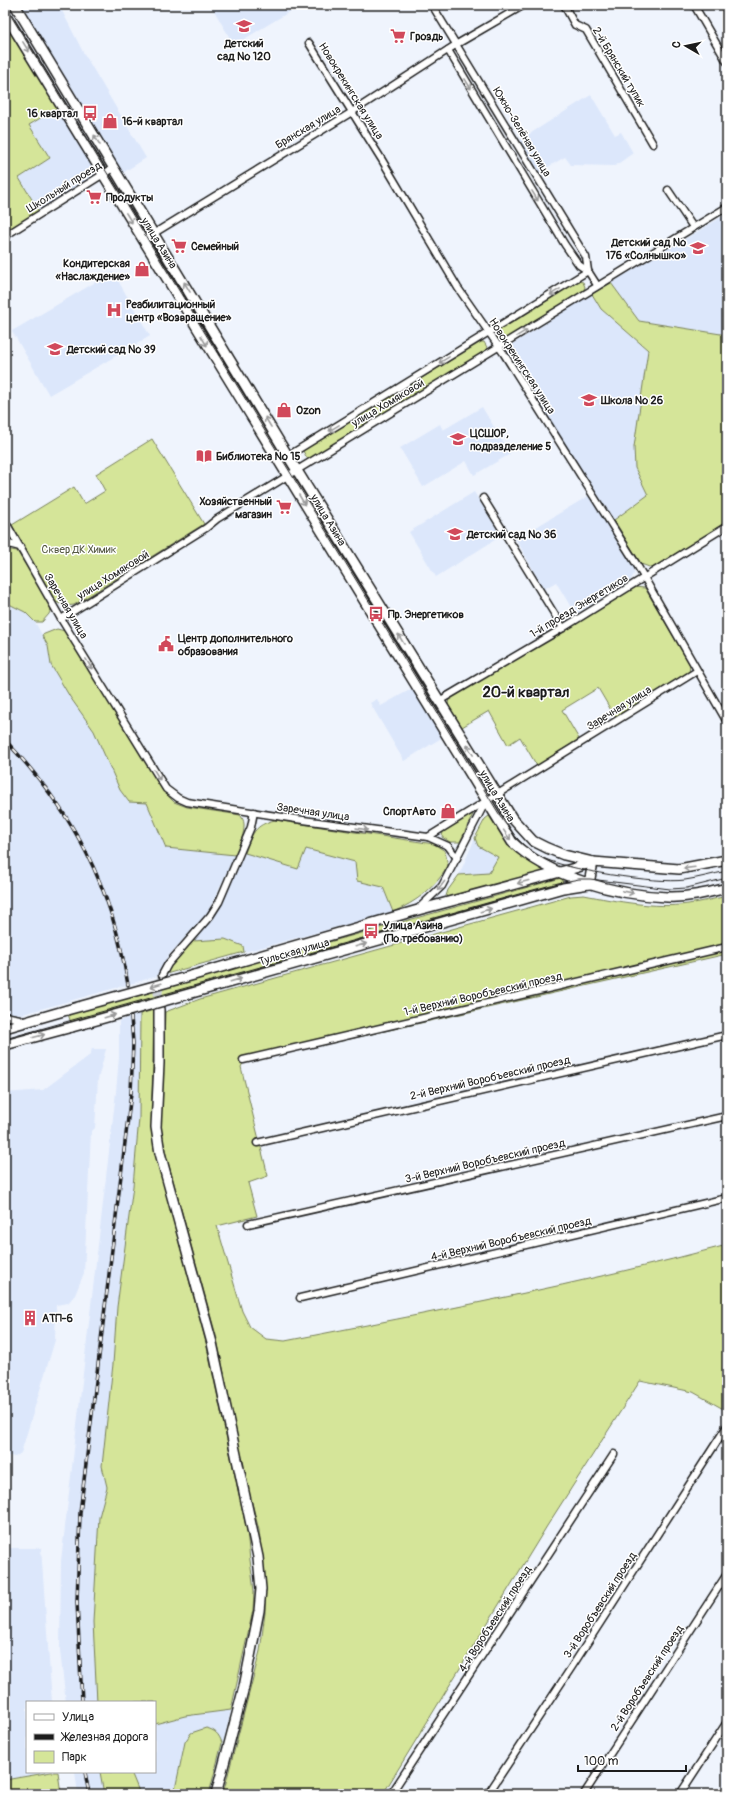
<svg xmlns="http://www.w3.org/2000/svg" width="732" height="1799" viewBox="0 0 732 1799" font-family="Pangolin,sans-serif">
	<rect width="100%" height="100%" fill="#eff4fd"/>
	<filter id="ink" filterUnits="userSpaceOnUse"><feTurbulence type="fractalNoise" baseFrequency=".025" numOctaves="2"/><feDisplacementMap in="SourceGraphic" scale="8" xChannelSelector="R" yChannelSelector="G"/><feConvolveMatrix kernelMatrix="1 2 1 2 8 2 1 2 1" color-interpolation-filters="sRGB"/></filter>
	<g filter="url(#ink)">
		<g fill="#dce7fb">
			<polygon points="20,5 59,5 83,52 146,158 121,174"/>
			<polygon points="208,5 301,5 234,45 212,7 210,8"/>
			<polygon points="591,95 615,135 621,132 633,153 615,166 571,165 565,157 539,172 520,140"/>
			<polygon points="57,108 95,169 95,174 94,177 39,211 19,178 50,158 29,125"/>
			<polygon points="727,214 727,335 639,321 611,283"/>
			<polygon points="113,272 150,336 49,395 12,331"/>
			<polygon points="592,294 601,309 648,350 634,447 635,468 648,495 614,520 507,354 508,347"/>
			<polygon points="482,407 510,454 474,475 466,461 423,487 400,448 440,424 443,430"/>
			<polygon points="474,492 501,536 436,577 409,532"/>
			<polygon points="590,495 634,567 634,574 630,581 575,614 556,582 544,589 516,539"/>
			<polygon points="5,602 25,612 35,622 48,646 51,665 70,697 94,731 120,790 129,802 147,802 166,848 235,855 207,914 168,956 158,976 23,1014 5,1012"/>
			<polygon points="413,688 443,737 404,761 370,703 377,699 381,706"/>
			<polygon points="475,838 478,846 499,857 490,873 459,875"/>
			<polygon points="306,849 355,862 383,887 393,912 244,952 243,946 225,939 193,941 222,904 245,853 298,869"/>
			<polygon points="140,1014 139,1118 133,1186 117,1307 113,1364 102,1466 107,1487 99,1517 97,1557 97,1702 66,1702 60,1651 61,1561 116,1092 119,1057 119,1021"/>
			<polygon points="92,1049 106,1049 98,1079 95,1128 91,1132 84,1273 75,1295 68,1303 56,1305 55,1340 21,1453 15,1457 5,1455 5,1093 43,1090 90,1055"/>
			<polygon points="5,1548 41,1548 52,1702 27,1702 27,1772 51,1772 5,1780"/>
			<polygon points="231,1710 211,1794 140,1794 130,1774 131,1772 155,1772 155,1724 185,1716"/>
			<polygon points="75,1772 100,1772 104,1794 78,1794"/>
		</g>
		<g fill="#d5e599" stroke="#78805a">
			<polygon points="5,23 57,108 29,125 50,158 19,178 39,211 5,232"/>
			<polygon points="577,281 583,282 585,287 583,292 503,342 497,340 495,334 496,330"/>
			<polygon points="611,283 639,321 727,335 727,522 652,568 641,564 614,520 648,495 635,468 634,447 648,350 601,309 592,294"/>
			<polygon points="481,342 484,342 488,349 487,352 311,458 307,458 303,451 305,449"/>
			<polygon points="152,439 204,524 74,605 65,606 56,602 12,525 74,487 84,504 105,491 96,474"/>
			<polygon points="5,549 17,551 19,554 52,607 49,614 42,622 35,622 25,612 5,602"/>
			<polygon points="634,587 645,588 690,665 689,674 615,717 598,688 562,710 579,739 537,766 520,737 508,745 489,711 462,727 448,705 449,698"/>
			<path d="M57,629L65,631L163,791L174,802L187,807L240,815C250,825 239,844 235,855L166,848L147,803L129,802L120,790L94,731L70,697L51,665L48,646L42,635Z"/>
			<polygon points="474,812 460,842 450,842 442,837 443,831"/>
			<path d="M489,816C504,839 519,858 545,868L546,871L449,898L446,896L448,890L459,875L489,873L498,857L478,846L475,838L485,819Z"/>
			<path d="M275,820L434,844L445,851L448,866C435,888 416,902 393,912L383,887L357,881L355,862L306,849L298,869L245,853C252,834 254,825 275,820Z"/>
			<polygon points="561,878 563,880 562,883 555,886 71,1023 68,1014"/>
			<path d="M584,895C616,901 655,909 688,904C701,902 714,899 727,896V954L243,1063L241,1067L268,1176L248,1183L257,1216L217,1226L242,1311L250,1327L266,1339L285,1341C433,1312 582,1284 727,1245V1411L693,1392L640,1381L547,1526L383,1794H223L260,1651L265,1613V1589L259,1530L245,1476L217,1339L165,1151L161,1127L165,1012L200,999L571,896Z"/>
			<polygon points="225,939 243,946 244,952 166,974 173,962 193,941"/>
			<polygon points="154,1010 152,1097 155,1152 206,1343 247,1531 250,1560 254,1591 253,1610 231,1710 185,1716 155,1724 155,1702 97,1702 93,1622 99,1517 107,1487 102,1466 113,1364 117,1307 133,1186 139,1118 140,1014"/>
			<path d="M206,1728C215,1730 219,1734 222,1743L209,1794H174L185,1742L191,1733Z"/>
			<polygon points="51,1772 58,1772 61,1794 5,1794 5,1780"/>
			<polygon points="100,1772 131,1772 140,1794 104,1794"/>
		</g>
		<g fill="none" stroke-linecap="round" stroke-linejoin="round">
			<polyline stroke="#cfd4db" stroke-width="9" stroke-dasharray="9 4.5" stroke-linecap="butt" points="159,1009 158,992 162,975"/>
			<defs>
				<g id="street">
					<polyline points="432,5 586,257 588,271 597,285"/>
					<polyline points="564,5 575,25 586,30 653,144"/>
					<polyline points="694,5 727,62"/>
					<polyline points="309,43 382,160 458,288 504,354 637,565 727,722"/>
					<polyline points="668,190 693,227"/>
					<polyline points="5,236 113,168"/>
					<polyline points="143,240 352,112 457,44 524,5"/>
					<polyline points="286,457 588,271 579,265 565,245 448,50"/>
					<polyline points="483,498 563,628"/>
					<polyline points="5,521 61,619 166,789 178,798 187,802 296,819 428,837 697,671"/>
					<polyline points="5,543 20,547"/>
					<polyline points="61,619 206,528 217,519 727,207"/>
					<polyline points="439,701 563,628 727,526"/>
					<polyline points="428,837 448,846 457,858"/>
					<polyline points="418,909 442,886 485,803"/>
					<polyline points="162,975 168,964 210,916 219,902 251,827 254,812"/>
					<polyline points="5,1016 20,1019 25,1023"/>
					<polyline points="243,1060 727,947"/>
					<polyline points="257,1143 727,1035"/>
					<polyline points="248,1224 727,1116"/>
					<polyline points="300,1298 727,1198"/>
					<polyline points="391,1794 614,1454"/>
					<polyline points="488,1794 573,1665 727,1426"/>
					<polyline points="584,1794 727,1574"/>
					<polyline points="680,1794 727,1722"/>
				</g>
				<g id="secondary">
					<polyline points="15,5 288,456 512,818 533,841 547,848 564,855 593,862 679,869 727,860"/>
					<path d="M5,14L512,842C549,877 616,895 667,897C687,898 707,893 727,888"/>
					<polyline points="589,884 593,862"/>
					<polyline points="194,975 418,910 575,868 593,862"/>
					<polyline points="199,991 563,888 589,884"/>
					<polyline points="159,1009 159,1063 156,1127 160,1153 212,1343 258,1557 261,1589 259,1611 244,1687 216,1794"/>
					<polyline points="5,1028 67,1010"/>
					<polyline points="5,1045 72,1027"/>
				</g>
			</defs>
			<use href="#street" stroke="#1c1c1c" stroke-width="9"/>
			<use href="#secondary" stroke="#1c1c1c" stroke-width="12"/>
			<use href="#street" stroke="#fff" stroke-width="6"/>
			<use href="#secondary" stroke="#fff" stroke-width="9"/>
			<g stroke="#1c1c1c" stroke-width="1">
				<path d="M5,6L504,822C514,835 524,848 539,856C563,870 657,884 685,880C699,878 713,874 727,871"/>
				<polyline points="5,1039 558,883 579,879 590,879 670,889 687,888 727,878"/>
			</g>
			<defs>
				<g id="rail">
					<path d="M5,740C74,813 112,886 128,985"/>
					<polyline points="82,1702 77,1602 80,1513 131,1093 133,1043 131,1017"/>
					<polyline points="85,1772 89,1794"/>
				</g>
			</defs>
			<use href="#rail" stroke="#1c1c1c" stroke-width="3.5"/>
			<use href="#rail" stroke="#fff" stroke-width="2" stroke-dasharray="6" stroke-linecap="butt"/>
			<defs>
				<g id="secondary-bridge">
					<polyline points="67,1010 194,975"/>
					<polyline points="72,1027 199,991"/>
				</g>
			</defs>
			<use href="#secondary-bridge" stroke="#1c1c1c" stroke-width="12" stroke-linecap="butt"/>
			<use href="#secondary-bridge" stroke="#fff" stroke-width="9"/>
		</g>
		<defs><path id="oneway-shaft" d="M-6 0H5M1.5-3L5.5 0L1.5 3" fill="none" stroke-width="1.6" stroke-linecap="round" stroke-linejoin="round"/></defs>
		<g stroke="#999">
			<use href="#oneway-shaft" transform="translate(26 47) rotate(58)"/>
			<use href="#oneway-shaft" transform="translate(468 84) rotate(59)"/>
			<use href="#oneway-shaft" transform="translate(97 140) rotate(-121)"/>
			<use href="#oneway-shaft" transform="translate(535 196) rotate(59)"/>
			<use href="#oneway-shaft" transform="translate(129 218) rotate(58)"/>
			<use href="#oneway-shaft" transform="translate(187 287) rotate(-121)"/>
			<use href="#oneway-shaft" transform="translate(555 292) rotate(148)"/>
			<use href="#oneway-shaft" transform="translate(522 333) rotate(-32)"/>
			<use href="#oneway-shaft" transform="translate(204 341) rotate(59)"/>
			<use href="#oneway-shaft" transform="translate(444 360) rotate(148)"/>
			<use href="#oneway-shaft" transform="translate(268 422) rotate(-121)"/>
			<use href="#oneway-shaft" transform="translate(334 428) rotate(149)"/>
			<use href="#oneway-shaft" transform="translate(302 500) rotate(59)"/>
			<use href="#oneway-shaft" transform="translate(401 639) rotate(-121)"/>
			<use href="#oneway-shaft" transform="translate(89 664) rotate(58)"/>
			<use href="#oneway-shaft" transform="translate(470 750) rotate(-122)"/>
			<use href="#oneway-shaft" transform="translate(157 775) rotate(59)"/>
			<use href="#oneway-shaft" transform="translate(362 829) rotate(8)"/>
			<use href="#oneway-shaft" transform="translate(507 835) rotate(55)"/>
			<use href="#oneway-shaft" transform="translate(689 868) rotate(173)"/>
			<use href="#oneway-shaft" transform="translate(523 882) rotate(165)"/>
			<use href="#oneway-shaft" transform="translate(441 886) rotate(128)"/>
			<use href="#oneway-shaft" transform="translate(628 892) rotate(11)"/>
			<use href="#oneway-shaft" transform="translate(486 910) rotate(-16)"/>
			<use href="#oneway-shaft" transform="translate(361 945) rotate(-16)"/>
			<use href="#oneway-shaft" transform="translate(236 980) rotate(-16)"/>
			<use href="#oneway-shaft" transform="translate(156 985) rotate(164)"/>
			<use href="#oneway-shaft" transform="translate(110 1016) rotate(-16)"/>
			<use href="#oneway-shaft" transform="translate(39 1036) rotate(-15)"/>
		</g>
	</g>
	<defs>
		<symbol id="school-bare" viewBox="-9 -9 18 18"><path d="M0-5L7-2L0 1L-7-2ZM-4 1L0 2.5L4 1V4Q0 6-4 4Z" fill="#d1495b" stroke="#fff" stroke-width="2.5" paint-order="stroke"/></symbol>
		<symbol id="supermarket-bare" viewBox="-9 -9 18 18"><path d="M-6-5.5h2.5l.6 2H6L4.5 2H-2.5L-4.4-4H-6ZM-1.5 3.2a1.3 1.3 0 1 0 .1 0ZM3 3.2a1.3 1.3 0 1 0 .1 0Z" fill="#d1495b" stroke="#fff" stroke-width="2.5" paint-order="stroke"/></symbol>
		<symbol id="bus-bare" viewBox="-9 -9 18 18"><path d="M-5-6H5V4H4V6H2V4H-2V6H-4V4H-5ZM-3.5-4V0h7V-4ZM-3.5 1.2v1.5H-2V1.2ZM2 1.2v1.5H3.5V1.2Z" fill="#d1495b" stroke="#fff" stroke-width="2.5" paint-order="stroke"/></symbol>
		<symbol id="shop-bare" viewBox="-9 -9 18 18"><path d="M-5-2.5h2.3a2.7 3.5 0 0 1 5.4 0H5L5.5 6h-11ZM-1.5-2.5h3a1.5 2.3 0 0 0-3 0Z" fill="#d1495b" stroke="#fff" stroke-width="2.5" paint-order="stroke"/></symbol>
		<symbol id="hospital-bare" viewBox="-9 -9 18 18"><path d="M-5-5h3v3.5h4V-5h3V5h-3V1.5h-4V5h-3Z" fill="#d1495b" stroke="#fff" stroke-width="2.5" paint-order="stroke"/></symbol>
		<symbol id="library-bare" viewBox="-9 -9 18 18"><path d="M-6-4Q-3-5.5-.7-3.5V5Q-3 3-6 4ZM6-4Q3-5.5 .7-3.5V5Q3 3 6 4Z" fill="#d1495b" stroke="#fff" stroke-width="2.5" paint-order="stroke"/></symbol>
		<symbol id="civic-bare" viewBox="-9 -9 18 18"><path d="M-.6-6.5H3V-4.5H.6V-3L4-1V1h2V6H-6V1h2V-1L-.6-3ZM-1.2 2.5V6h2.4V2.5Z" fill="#d1495b" stroke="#fff" stroke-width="2.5" paint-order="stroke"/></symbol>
		<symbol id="building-bare" viewBox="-9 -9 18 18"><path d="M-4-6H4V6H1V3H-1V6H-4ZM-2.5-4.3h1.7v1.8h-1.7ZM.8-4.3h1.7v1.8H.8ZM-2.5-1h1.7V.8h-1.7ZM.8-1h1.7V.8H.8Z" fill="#d1495b" stroke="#fff" stroke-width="2.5" paint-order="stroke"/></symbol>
	</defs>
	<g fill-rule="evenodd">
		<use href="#school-bare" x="233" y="15" width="22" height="22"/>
		<use href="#supermarket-bare" x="387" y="25" width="22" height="22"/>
		<use href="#bus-bare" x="79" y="102" width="22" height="22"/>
		<use href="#shop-bare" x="99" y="110" width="22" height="22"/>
		<use href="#supermarket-bare" x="83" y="186" width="22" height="22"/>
		<use href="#supermarket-bare" x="168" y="235" width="22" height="22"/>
		<use href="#school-bare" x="687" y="237" width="22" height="22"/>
		<use href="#shop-bare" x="131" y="258" width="22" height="22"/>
		<use href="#hospital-bare" x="103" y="299" width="22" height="22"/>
		<use href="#school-bare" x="44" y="338" width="22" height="22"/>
		<use href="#school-bare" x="578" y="389" width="22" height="22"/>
		<use href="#shop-bare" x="273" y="399" width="22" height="22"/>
		<use href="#school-bare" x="447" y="428" width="22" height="22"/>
		<use href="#library-bare" x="193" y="445" width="22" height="22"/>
		<use href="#supermarket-bare" x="273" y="496" width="22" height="22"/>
		<use href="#school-bare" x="444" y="523" width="22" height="22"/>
		<use href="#bus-bare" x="365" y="603" width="22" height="22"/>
		<use href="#civic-bare" x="155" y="633" width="22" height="22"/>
		<use href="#shop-bare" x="437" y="800" width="22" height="22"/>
		<use href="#bus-bare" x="360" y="920" width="22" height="22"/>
		<use href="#building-bare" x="19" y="1307" width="22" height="22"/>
	</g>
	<g text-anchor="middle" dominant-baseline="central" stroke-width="3" stroke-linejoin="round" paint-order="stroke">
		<g font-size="11" font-weight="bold" fill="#1c1c1c" stroke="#fff" text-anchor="start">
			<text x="410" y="36">Гроздь</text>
			<text x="244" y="43" text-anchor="middle">Детский<tspan x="244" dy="13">сад № 120</tspan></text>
			<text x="78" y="113" text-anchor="end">16 квартал</text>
			<text x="122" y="121">16-й квартал</text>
			<text x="106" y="197">Продукты</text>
			<text x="686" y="242" text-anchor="end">Детский сад №<tspan x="686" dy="13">176 «Солнышко»</tspan></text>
			<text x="191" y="246">Семейный</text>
			<text x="130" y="263" text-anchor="end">Кондитерская<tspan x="130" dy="13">«Наслаждение»</tspan></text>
			<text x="126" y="304">Реабилитационный<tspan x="126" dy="13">центр «Возвращение»</tspan></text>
			<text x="67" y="349">Детский сад № 39</text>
			<text x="601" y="400">Школа № 26</text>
			<text x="296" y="410">Ozon</text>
			<text x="470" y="433">ЦСШОР,<tspan x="470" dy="13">подразделение 5</tspan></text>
			<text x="216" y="456">Библиотека № 15</text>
			<text x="272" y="501" text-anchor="end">Хозяйственный<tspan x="272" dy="13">магазин</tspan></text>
			<text x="467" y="534">Детский сад № 36</text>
			<text x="388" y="614">Пр. Энергетиков</text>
			<text x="178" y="638">Центр дополнительного<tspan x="178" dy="13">образования</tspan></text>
			<text x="436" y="811" text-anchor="end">СпортАвто</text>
			<text x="383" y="925">Улица Азина<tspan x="383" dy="13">(По требованию)</tspan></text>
			<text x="42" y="1318">АТП-6</text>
		</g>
		<g font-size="11" fill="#1c1c1c" stroke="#fff">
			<text transform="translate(619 67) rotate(59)">2-й Брянский тупик</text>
			<text transform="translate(351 91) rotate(58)">Новокрекингская улица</text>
			<text transform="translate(308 127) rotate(-31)">Брянская улица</text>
			<text transform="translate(522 132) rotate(59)">Южно-Зелёная улица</text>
			<text transform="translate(64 187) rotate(-32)">Школьный проезд</text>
			<text transform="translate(159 243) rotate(58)">улица Азина</text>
			<text transform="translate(522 366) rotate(57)">Новокрекингская улица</text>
			<text transform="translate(388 403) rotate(-31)">улица Хомяковой</text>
			<text transform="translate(328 520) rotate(59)">улица Азина</text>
			<text transform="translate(113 575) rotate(-32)">улица Хомяковой</text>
			<text transform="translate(66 606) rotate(59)">Заречная улица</text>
			<text transform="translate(579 606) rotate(-31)">1-й проезд Энергетиков</text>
			<text transform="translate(619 708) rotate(-32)">Заречная улица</text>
			<text transform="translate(497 796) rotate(59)">улица Азина</text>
			<text transform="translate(313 812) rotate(8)">Заречная улица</text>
			<text transform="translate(294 952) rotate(-16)">Тульская улица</text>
			<text transform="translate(483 994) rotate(-13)">1-й Верхний Воробъевский проезд</text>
			<text transform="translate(490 1078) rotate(-13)">2-й Верхний Воробъевский проезд</text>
			<text transform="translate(485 1161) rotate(-13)">3-й Верхний Воробъевский проезд</text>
			<text transform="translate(511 1239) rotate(-13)">4-й Верхний Воробъевский проезд</text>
			<text transform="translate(600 1605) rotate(-57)">3-й Воробъевский проезд</text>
			<text transform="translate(495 1619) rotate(-57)">4-й Воробъевский проезд</text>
			<text transform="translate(647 1678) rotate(-57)">2-й Воробъевский проезд</text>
		</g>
		<g font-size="11" fill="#545842" stroke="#fff">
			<text x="79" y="549">Сквер ДК Химик</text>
		</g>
		<g font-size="15" font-weight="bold" fill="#1c1c1c" stroke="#fff">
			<text x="526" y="692">20-й квартал</text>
		</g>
	</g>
	<rect width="732" height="1799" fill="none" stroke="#fff" stroke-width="20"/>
	<rect x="10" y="10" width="712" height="1779" fill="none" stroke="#1c1c1c" stroke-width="1.5" filter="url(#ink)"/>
	<rect x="26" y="1701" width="130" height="72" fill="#ffffff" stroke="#a4a4a4"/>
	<rect x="34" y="1714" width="20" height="6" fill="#ffffff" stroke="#a4a4a4"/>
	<text x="62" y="1721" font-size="12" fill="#1c1c1c">Улица</text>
	<rect x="34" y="1734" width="20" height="6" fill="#1c1c1c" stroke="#a4a4a4"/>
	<text x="62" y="1741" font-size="12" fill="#1c1c1c">Железная дорога</text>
	<rect x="34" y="1751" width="20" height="12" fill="#d5e599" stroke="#a4a4a4"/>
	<text x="62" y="1761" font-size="12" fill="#1c1c1c">Парк</text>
	<g transform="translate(686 46) rotate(279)" stroke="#ffffff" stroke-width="3" paint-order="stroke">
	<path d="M0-3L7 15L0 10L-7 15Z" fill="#1c1c1c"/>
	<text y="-6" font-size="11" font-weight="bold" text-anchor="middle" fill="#1c1c1c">С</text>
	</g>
	<path d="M578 1765v6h108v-6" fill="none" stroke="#1c1c1c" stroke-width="2"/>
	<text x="584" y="1765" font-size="12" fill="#1c1c1c" stroke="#ffffff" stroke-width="3" paint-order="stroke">100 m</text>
</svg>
